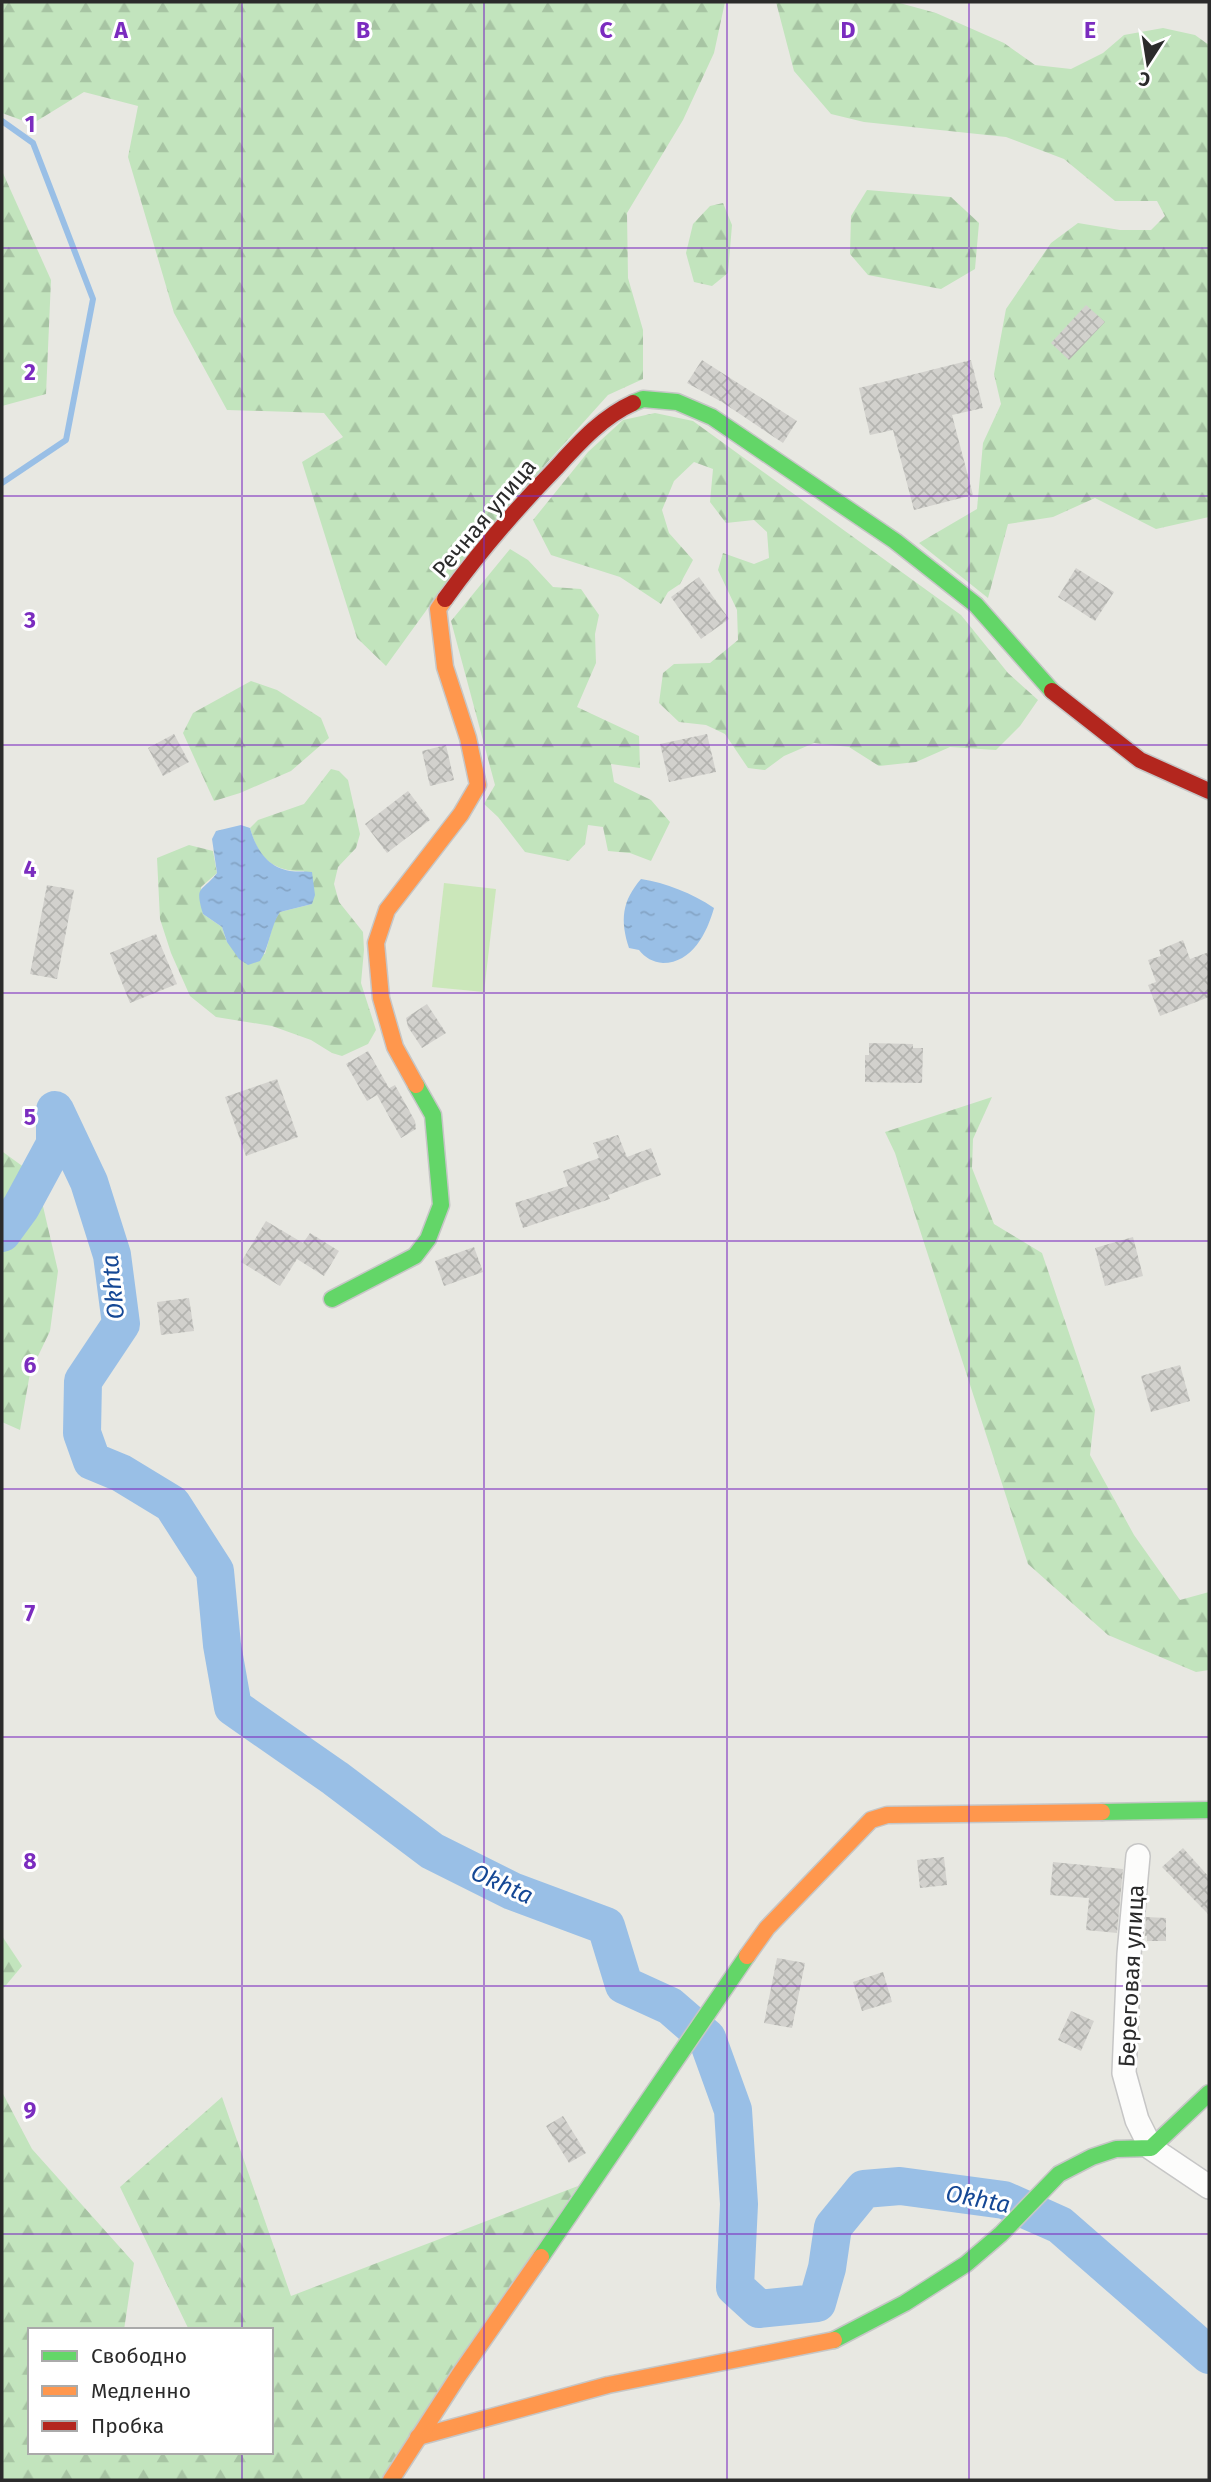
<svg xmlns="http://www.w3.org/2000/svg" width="1211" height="2482" viewBox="0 0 1211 2482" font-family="'Fira Sans',sans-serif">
	<defs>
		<pattern id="forest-firs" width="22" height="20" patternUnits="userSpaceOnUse" patternTransform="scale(1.75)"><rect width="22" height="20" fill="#c2e4bd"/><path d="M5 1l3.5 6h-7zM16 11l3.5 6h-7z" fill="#a7c4a3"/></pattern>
		<pattern id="water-ripples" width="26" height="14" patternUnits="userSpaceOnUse" patternTransform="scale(1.75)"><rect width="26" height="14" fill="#99bfe6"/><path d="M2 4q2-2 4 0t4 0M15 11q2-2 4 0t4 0" fill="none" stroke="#84a4c5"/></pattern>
		<pattern id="building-cross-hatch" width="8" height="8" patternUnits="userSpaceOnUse" patternTransform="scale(1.75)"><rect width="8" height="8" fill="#d2d1cd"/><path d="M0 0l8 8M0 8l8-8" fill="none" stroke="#b4b4b0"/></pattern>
	</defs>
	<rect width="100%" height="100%" fill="#e8e8e2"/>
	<g fill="url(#forest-firs)">
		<polygon points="2,2 725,2 714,53 683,120 627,213 628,278 643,330 643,379 608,395 475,543 386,666 357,638 302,462 343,437 324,413 227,410 174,313 128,157 138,106 84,92 32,124 2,113"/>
		<polygon points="776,2 896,2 936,13 1004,43 1035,65 1071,69 1103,53 1124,35 1163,28 1195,35 1209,45 1209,517 1156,529 1095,498 1053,517 1008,524 988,598 919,543 977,509 983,443 1001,404 994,374 1006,309 1051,243 1078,223 1120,230 1151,230 1165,216 1157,201 1115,201 1064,159 1006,137 864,122 831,114 794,71"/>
		<polygon points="2,171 51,280 46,394 2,406"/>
		<polygon points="867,190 951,197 979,223 975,269 941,289 868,275 850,254 851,216"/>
		<polygon points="723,203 732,225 728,273 712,286 694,282 686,253 693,224 710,206"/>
		<polygon points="655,413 693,421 961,615 1008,673 1038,700 1020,726 996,750 950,747 916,762 879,766 849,747 814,743 784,756 765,770 748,768 725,734 706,725 679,722 659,703 663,673 674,664 710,663 738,640 737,610 718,570 723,553 754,564 769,558 767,532 754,520 726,523 710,502 713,469 694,462 674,481 662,510 669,533 693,560 680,584 668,592 661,604 620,577 551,555 533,520 588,452 623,420"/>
		<polygon points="510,549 528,560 553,587 581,589 599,615 595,634 596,663 577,707 639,736 640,768 611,764 614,782 651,800 670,822 651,861 630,853 608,851 603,827 588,825 585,844 569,861 525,852 498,817 484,804 495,785 451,621"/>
		<polygon points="251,681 277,690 321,718 329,738 291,771 240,793 214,801 183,733 193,713"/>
		<path d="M331,769L339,771L348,780L360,834L356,848L338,867L334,884L339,902L363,932L364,950L361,983L376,1030L368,1044L342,1056L332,1053L311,1040L272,1026L216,1017L190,996L171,953L160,919L157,858L189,845L213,851L217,873L201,887L203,914L222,927L227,942L265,954L274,921L280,912L312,904L304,871C272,872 258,857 250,828L258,820L304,804Z"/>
		<polygon points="992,1097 973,1139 972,1168 994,1224 1042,1253 1095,1410 1090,1455 1134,1535 1180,1600 1209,1592 1209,1670 1196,1672 1108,1635 1028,1564 895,1153 885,1132"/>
		<polygon points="3,1152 36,1176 58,1271 50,1331 30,1373 20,1430 2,1422"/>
		<polygon points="2,1936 22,1966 2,1990"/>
		<polygon points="2,2092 32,2149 134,2263 124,2330 30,2330 30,2452 271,2452 271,2330 189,2330 120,2187 222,2097 291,2296 578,2186 382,2480 2,2480"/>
	</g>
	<polygon fill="#cbe7ba" points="444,883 496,889 484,992 432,987"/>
	<g fill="url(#water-ripples)">
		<path d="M241,825L250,828C256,849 267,867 290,871C297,872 304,871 312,872L315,895L312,904L280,912C270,927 270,946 260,961L248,965L239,959L227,942L222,927L203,914C194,884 202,893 217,873L212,839L216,831Z"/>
		<path d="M641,879C666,883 692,893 714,908C707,933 692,963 663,963C653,962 645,958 639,950L629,948C620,920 622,901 641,879Z"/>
	</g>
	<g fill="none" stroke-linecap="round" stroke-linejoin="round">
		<polyline stroke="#99bfe6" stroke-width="6" points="2,121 33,143 93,299 66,440 2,483"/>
		<polyline stroke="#99bfe6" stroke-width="38" points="2,1233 21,1207 55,1144 55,1110 89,1182 112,1255 121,1324 83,1381 82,1433 92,1461 121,1473 172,1504 215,1571 222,1645 233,1707 335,1778 432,1851 512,1891 606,1926 624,1985 670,2006 707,2038 733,2110 739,2204 735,2287 759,2309 817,2303 827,2268 833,2227 864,2189 900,2186 1004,2200 1060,2225 1209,2355"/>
	</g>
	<g fill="url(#building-cross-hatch)">
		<polygon points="1086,305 1105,322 1069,360 1051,343"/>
		<polygon points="702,360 797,421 783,443 722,402 687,383"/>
		<polygon points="971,360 983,408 952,415 973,495 914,510 893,430 870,435 859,388"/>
		<polygon points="1076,568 1114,592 1095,621 1058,597"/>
		<polygon points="699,577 729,619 701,639 671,597"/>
		<polygon points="174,734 189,762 163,776 148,748"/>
		<polygon points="707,734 716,772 669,782 660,744"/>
		<polygon points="446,745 454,780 430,786 422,751"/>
		<polygon points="408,791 430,820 387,853 365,824"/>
		<polygon points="47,885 74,890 57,979 30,974"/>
		<polygon points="156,934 177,984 130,1003 110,953"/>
		<polygon points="1183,940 1190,959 1209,952 1209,997 1160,1016 1148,985 1156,982 1148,960 1161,956 1159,950"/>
		<polygon points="427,1004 446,1033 422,1048 408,1027 406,1018"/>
		<polygon points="869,1043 913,1044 913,1048 923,1048 922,1083 865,1082 865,1055 869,1055"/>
		<polygon points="368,1051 389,1088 382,1092 395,1085 415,1121 416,1129 401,1138 377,1095 367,1101 346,1064"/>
		<polygon points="277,1079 298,1137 246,1156 225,1097"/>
		<polygon points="618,1135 627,1157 651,1148 661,1175 608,1195 610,1199 523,1228 515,1203 568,1186 563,1171 599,1158 593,1143"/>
		<polygon points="266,1221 303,1243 310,1233 339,1251 324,1276 297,1259 280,1286 241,1262"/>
		<polygon points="1133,1237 1143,1276 1105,1286 1095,1248"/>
		<polygon points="474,1247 483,1272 444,1286 435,1261"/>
		<polygon points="189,1298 194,1331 161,1335 157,1302"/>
		<polygon points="1180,1365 1190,1401 1151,1412 1141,1376"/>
		<polygon points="1183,1848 1209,1877 1209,1915 1162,1867"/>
		<polygon points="944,1857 947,1885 920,1888 917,1860"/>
		<polygon points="1053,1862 1123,1869 1117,1933 1086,1930 1089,1898 1050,1895"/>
		<polygon points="1146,1917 1166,1918 1166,1941 1147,1941 1147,1936 1145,1936"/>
		<polygon points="777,1958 805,1963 792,2028 764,2023"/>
		<polygon points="883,1972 892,2002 862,2011 853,1982"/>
		<polygon points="1071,2011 1094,2021 1081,2051 1058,2040"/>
		<polygon points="563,2116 586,2153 569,2163 546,2126"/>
	</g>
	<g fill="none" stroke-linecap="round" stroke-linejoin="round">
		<defs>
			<polyline id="street" points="1138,1856 1129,1954 1124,2073 1137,2120 1151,2148 1209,2187"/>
			<g id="fast">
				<polyline points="633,403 643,399 677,402 712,417 895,541 976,605 1052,691"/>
				<polyline points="332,1299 415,1256 428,1239 441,1205 433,1115 416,1085"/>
				<polyline points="1102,1812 1209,1810"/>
				<polyline points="541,2257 747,1956"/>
				<polyline points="834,2340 905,2303 966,2264 1001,2234 1059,2174 1092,2157 1116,2149 1151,2148 1209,2093"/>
			</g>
			<g id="slow">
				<polyline points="416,1085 395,1047 381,998 376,943 387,910 461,814 478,785 468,738 445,667 438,609 445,599"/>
				<polyline points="747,1956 767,1928 871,1820 887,1815 1102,1812"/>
				<polyline points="418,2437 608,2385 834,2340"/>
				<polyline points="391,2480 459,2375 541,2257"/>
			</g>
			<g id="jam">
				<path d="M445,599C479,552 516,509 556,468C579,443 602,417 633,403"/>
				<polyline points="1052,691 1140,760 1209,791"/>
			</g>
		</defs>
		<use href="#street" stroke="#c6c6c6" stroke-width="26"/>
		<use href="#fast" stroke="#c6c6c6" stroke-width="19"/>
		<use href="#slow" stroke="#c6c6c6" stroke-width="19"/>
		<use href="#jam" stroke="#c6c6c6" stroke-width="19"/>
		<use href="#street" stroke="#fcfcfb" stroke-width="23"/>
		<use href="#fast" stroke="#63d668" stroke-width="16"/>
		<use href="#slow" stroke="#ff974d" stroke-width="16"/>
		<use href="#jam" stroke="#b3261e" stroke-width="16"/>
	</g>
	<path fill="none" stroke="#7b2cbf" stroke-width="2" stroke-opacity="0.55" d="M242,2V2330M484,2V2480M727,2V2480M969,2V2480M2,248H1209M2,496H1209M2,745H1209M2,993H1209M2,1241H1209M2,1489H1209M2,1737H1209M2,1986H1209M2,2234H1209M242,2452V2480"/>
	<g text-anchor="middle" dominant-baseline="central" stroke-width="6" stroke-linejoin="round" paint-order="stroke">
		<g font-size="23" fill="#2b2b2b" stroke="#fff">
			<text transform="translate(484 518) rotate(-50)">Речная улица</text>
			<text transform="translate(1131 1976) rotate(-87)">Береговая улица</text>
		</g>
		<g font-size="24" font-style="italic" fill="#154895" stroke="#fff">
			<text transform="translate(113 1287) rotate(-96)">Okhta</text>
			<text transform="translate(502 1884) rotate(24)">Okhta</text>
			<text transform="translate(978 2199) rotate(11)">Okhta</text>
		</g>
	</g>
	<g font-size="23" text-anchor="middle" font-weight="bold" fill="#7b2cbf" stroke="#fff" stroke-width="6" stroke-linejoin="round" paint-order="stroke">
		<text x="121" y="38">A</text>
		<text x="363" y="38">B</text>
		<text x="606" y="38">C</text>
		<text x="848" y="38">D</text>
		<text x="1090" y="38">E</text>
		<text x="30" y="132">1</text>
		<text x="30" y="380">2</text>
		<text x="30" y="628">3</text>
		<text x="30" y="877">4</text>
		<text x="30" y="1125">5</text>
		<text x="30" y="1373">6</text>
		<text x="30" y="1621">7</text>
		<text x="30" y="1869">8</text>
		<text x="30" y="2118">9</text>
	</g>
	<rect width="1211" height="2482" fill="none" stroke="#2b2b2b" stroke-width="7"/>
	<rect x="28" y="2328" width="245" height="126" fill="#ffffff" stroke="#aaaaaa" stroke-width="2"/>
	<rect x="42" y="2351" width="35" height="10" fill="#63d668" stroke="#aaaaaa" stroke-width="2"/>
	<text x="91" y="2363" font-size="21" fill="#2b2b2b">Свободно</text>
	<rect x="42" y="2386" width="35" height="10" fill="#ff974d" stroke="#aaaaaa" stroke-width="2"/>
	<text x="91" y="2398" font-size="21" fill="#2b2b2b">Медленно</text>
	<rect x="42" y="2421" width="35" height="10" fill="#b3261e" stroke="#aaaaaa" stroke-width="2"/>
	<text x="91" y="2433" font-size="21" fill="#2b2b2b">Пробка</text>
	<g transform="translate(1148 63) rotate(192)" stroke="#ffffff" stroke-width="5" paint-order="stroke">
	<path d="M0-5L12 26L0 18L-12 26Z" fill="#2b2b2b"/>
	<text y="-10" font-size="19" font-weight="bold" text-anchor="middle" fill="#2b2b2b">С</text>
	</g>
</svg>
